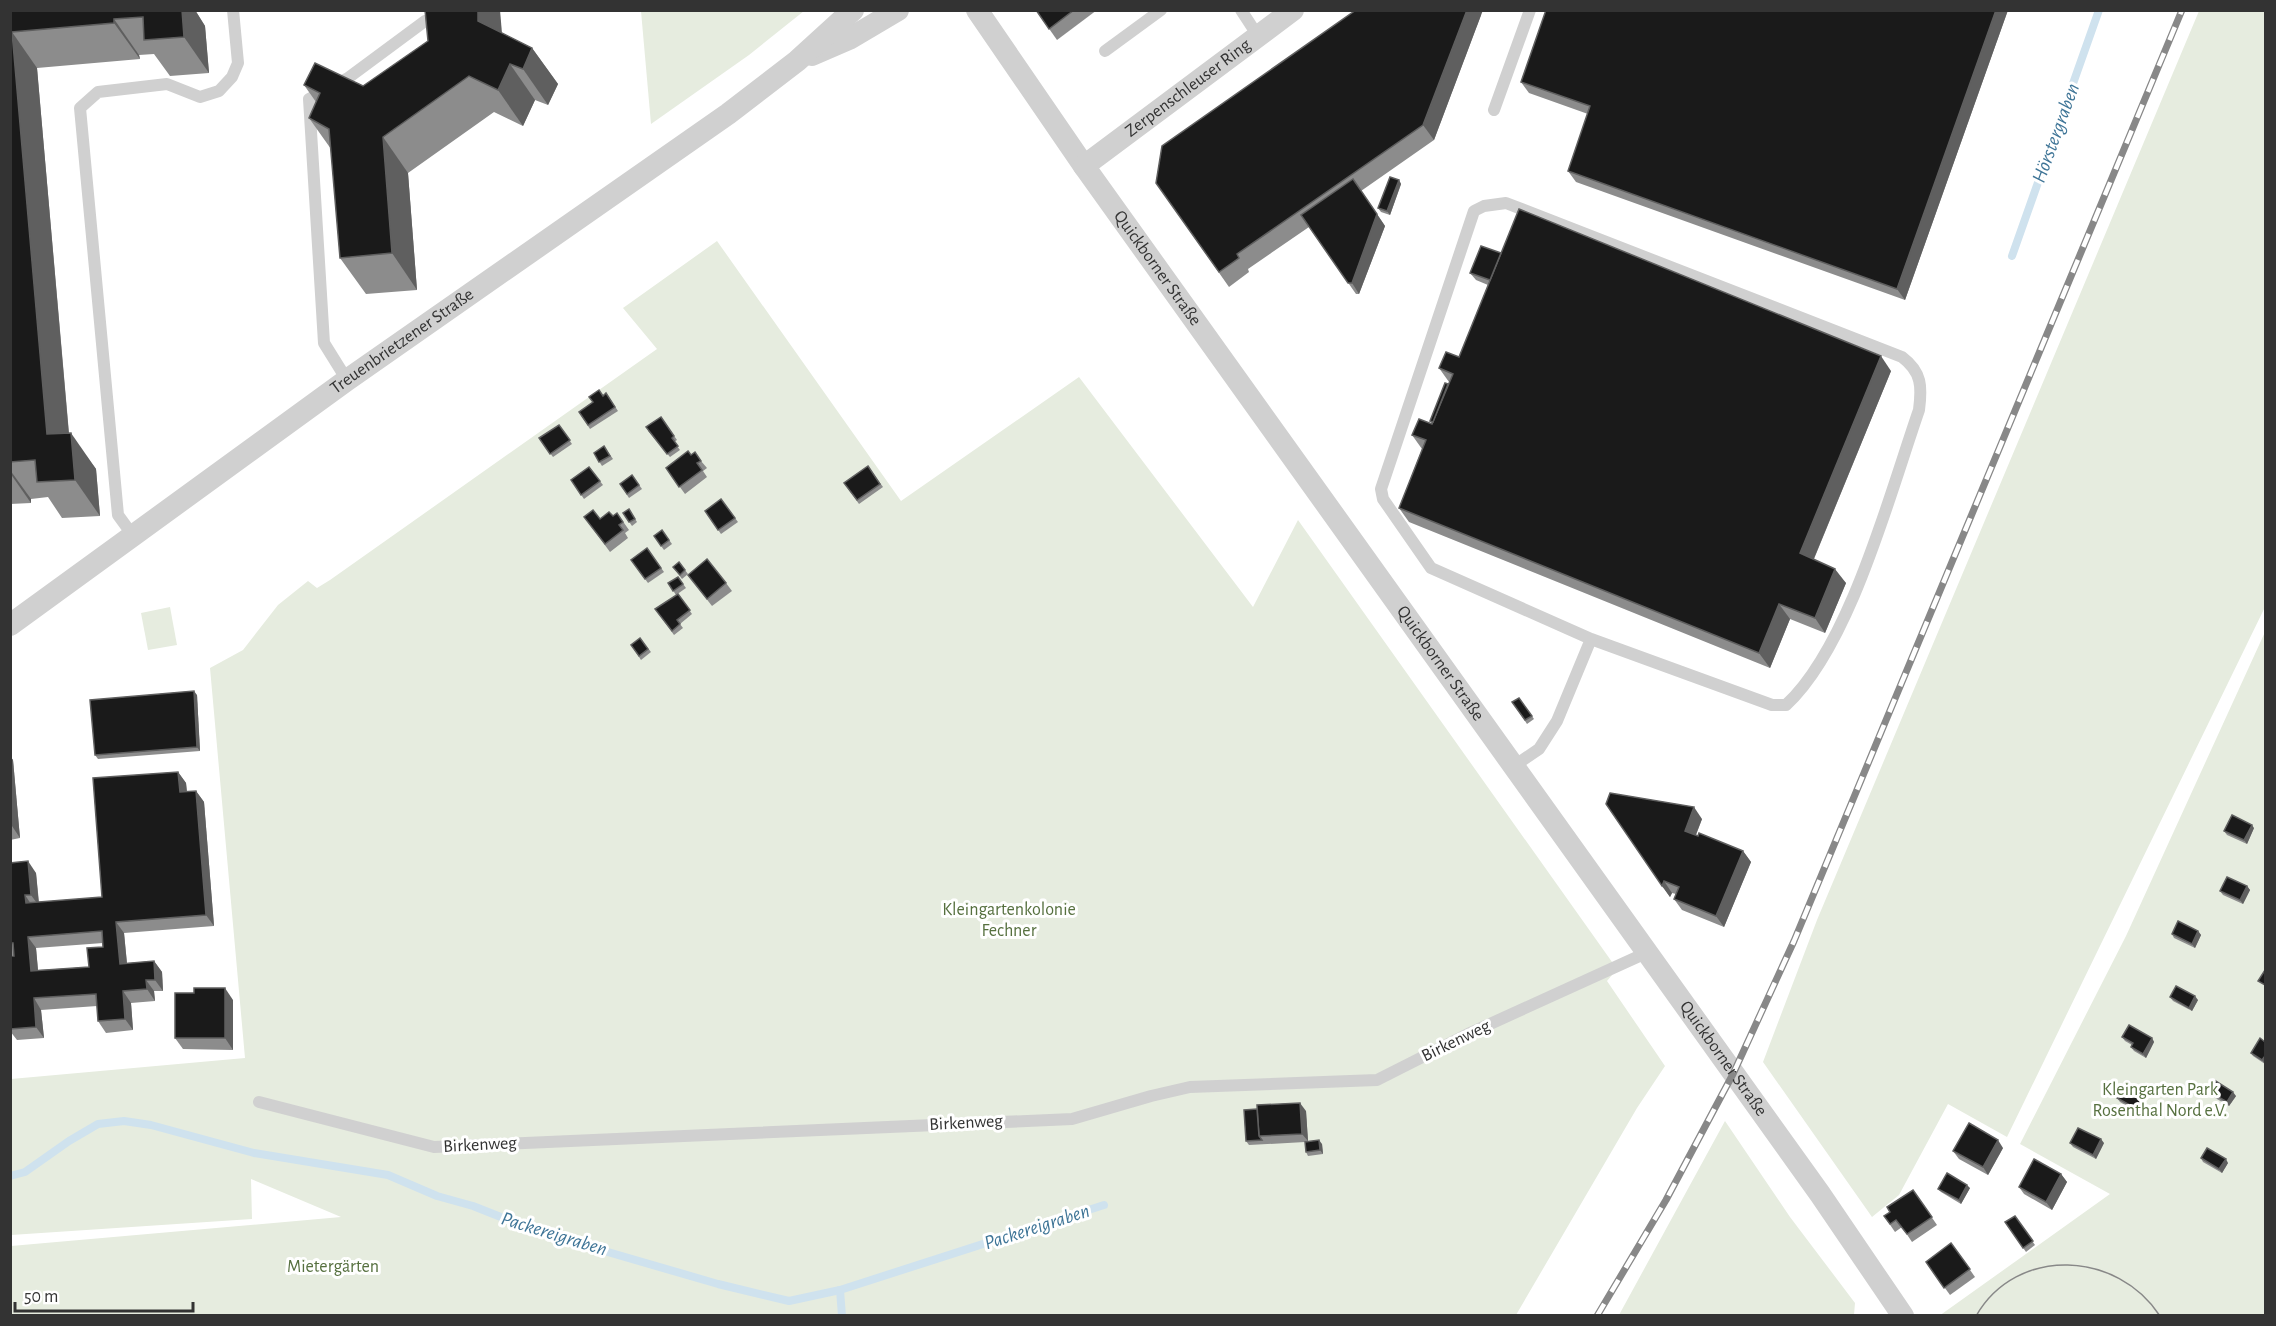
<svg xmlns="http://www.w3.org/2000/svg" width="2276" height="1326" viewBox="0 0 2276 1326" font-family="'Alegreya Sans',sans-serif">
	<rect width="100%" height="100%" fill="#fff"/>
	<g fill="#e6ecdf">
		<polygon points="641,11 641,10 804,11 749,55 651,124"/>
		<polygon points="2199,11 2265,11 2265,607 2007,1137 1948,1104 1899,1195 1872,1217 1763,1062 1817,920"/>
		<polygon points="717,241 901,501 1079,377 1253,607 1298,520 1617,969 1607,981 1665,1066 1637,1108 1516,1315 11,1315 11,1246 341,1217 251,1179 252,1219 11,1235 11,1079 245,1058 210,668 243,650 278,605 308,581 317,588 330,580 657,349 623,308"/>
		<polygon points="170,607 177,645 148,650 141,613"/>
		<polygon points="2265,632 2265,1315 1939,1316 2110,1194 2020,1144 2126,936"/>
		<polygon points="1725,1121 1790,1217 1855,1303 1854,1315 1619,1315"/>
	</g>
	<g fill="none" stroke-linecap="round" stroke-linejoin="round">
		<g stroke="#cfe2ee" stroke-width="8">
			<polyline points="2012,256 2099,10"/>
			<polyline points="10,1176 25,1172 69,1141 98,1124 124,1121 151,1125 254,1153 388,1175 437,1196 473,1206 539,1232 718,1284 789,1301 840,1290 1104,1205"/>
			<polyline points="840,1290 842,1316"/>
		</g>
		<g stroke="#d0d0d0" stroke-width="12">
			<polyline points="1241,10 1258,36"/>
			<polyline points="1105,51 1161,10"/>
			<polyline points="1494,110 1530,10"/>
			<polyline points="347,380 324,343 309,99 348,78 425,21"/>
			<polyline points="134,537 118,515 80,108 98,92 167,84 200,97 219,91 232,77 238,63 233,10"/>
			<path d="M1514,766L1539,749L1557,721L1591,639L1772,705H1786C1850,646 1890,493 1919,410C1922,387 1922,372 1902,357L1506,203L1484,206L1474,211L1381,489L1383,499L1431,568L1591,639"/>
			<polyline points="259,1102 434,1147 1072,1119 1151,1096 1190,1087 1377,1080 1468,1034 1646,953"/>
		</g>
		<g stroke="#d0d0d0" stroke-width="22">
			<path id="s1" d="M977,10L1084,166L1820,1194L1903,1316"/>
			<polyline points="812,55 849,39 898,10"/>
			<path id="s2" d="M1084,166L1293,10"/>
			<path id="s3" d="M10,625L347,380L728,114L797,61L853,10"/>
		</g>
		<path stroke="#888" stroke-width="1.5" d="M1976,1316C2017,1245 2118,1251 2160,1316"/>
		<defs>
			<polyline id="rail" points="1597,1316 1666,1200 1733,1074 1794,941 2182,10"/>
		</defs>
		<use href="#rail" stroke="#888" stroke-width="7"/>
		<use href="#rail" stroke="#fff" stroke-width="4.5" stroke-dasharray="14" stroke-linecap="butt"/>
	</g>
	<g fill="#8c8c8c" fill-rule="evenodd">
		<polygon points="10,10 195,10 205,26 209,73 170,76 154,54 139,55 140,59 37,68 69,433 96,469 100,516 62,518 48,497 31,499 31,503 10,504"/>
		<polygon points="1036,10 1097,10 1057,40"/>
		<polygon points="1546,10 2008,10 1905,300 1576,182 1568,171 1588,114 1529,93 1521,82"/>
		<polygon points="1481,15 1434,140 1361,191 1385,226 1359,294 1356,294 1309,227 1248,269 1249,272 1229,287 1156,183"/>
		<polygon points="502,33 532,48 558,84 548,105 535,100 523,126 494,112 408,173 417,290 366,294 340,258 331,149 309,118 316,102 304,85 363,86 428,41"/>
		<polygon points="1399,180 1401,184 1390,215 1381,212 1378,208"/>
		<polygon points="1501,253 1891,371 1814,559 1846,583 1825,633 1790,619 1770,668 1409,522 1399,508 1422,449 1412,435 1432,424 1430,421 1449,382 1439,368 1459,357 1488,285 1476,280 1470,273"/>
		<polygon points="606,393 618,411 590,429 579,412"/>
		<polygon points="661,417 677,440 674,442 680,450 670,457 648,431"/>
		<polygon points="559,425 572,444 553,457 539,438"/>
		<polygon points="604,446 613,459 602,466 594,453"/>
		<polygon points="691,455 701,461 707,468 703,471 707,477 685,494 666,468"/>
		<polygon points="868,466 883,487 859,504 844,483"/>
		<polygon points="589,467 603,485 584,499 571,480"/>
		<polygon points="632,475 642,489 629,498 620,484"/>
		<polygon points="721,499 738,522 721,534 705,511"/>
		<polygon points="629,509 637,522 632,526 623,513"/>
		<polygon points="617,513 629,530 625,533 628,538 610,552 584,517 600,519 613,516"/>
		<polygon points="662,530 672,544 664,550 654,536"/>
		<polygon points="647,548 664,572 648,583 631,560"/>
		<polygon points="679,562 688,574 682,579 673,567"/>
		<polygon points="688,575 726,583 732,591 712,606"/>
		<polygon points="678,577 686,588 676,595 668,583"/>
		<polygon points="678,594 692,614 680,624 683,628 674,635 655,609"/>
		<polygon points="640,638 651,652 641,660 631,645"/>
		<polygon points="197,695 200,751 98,759 95,755"/>
		<polygon points="1519,698 1534,719 1527,724 1512,702"/>
		<polygon points="10,756 13,760 20,838 10,840"/>
		<path d="M178,772L186,783L187,792L196,791L204,802L214,926L124,933L127,963L154,961L162,972L163,991H154L155,1001L131,1003L133,1030L106,1033L98,1021L97,1006L41,1010L44,1038L17,1040L10,1031V956H14V955H10V863L36,873L39,902L102,897ZM103,943V947L89,967L38,970L36,948Z"/>
		<polygon points="1606,804 1702,819 1696,835 1743,851 1751,862 1724,927 1682,910 1674,899 1676,894 1672,893 1670,897"/>
		<polygon points="2254,828 2247,844 2227,835 2224,831"/>
		<polygon points="2247,886 2250,890 2243,904 2223,895 2220,891"/>
		<polygon points="2198,931 2201,935 2195,948 2174,938 2172,934"/>
		<polygon points="2170,997 2198,1000 2192,1011 2173,1001"/>
		<polygon points="233,1000 233,1050 183,1049 175,1038"/>
		<polygon points="2122,1037 2152,1038 2154,1042 2146,1058 2134,1051 2131,1047 2132,1045 2125,1041"/>
		<polygon points="2265,1042 2265,1064 2253,1056 2251,1053"/>
		<polygon points="2208,1091 2236,1096 2229,1106 2210,1095"/>
		<polygon points="2117,1098 2145,1102 2139,1113 2120,1102"/>
		<polygon points="1306,1111 1308,1141 1322,1144 1323,1154 1308,1156 1306,1152 1305,1142 1249,1145 1246,1141"/>
		<polygon points="2070,1143 2104,1143 2096,1159 2073,1147"/>
		<polygon points="2003,1148 1988,1175 1959,1159 1953,1151"/>
		<polygon points="2201,1158 2228,1163 2222,1173 2203,1162"/>
		<polygon points="2061,1174 2067,1182 2052,1210 2024,1194 2019,1187"/>
		<polygon points="1970,1188 1961,1204 1941,1192 1938,1189"/>
		<polygon points="1913,1190 1937,1225 1912,1242 1902,1227 1895,1232 1884,1216 1890,1212"/>
		<polygon points="2015,1216 2035,1245 2026,1252 2005,1222"/>
		<polygon points="1951,1243 1975,1277 1950,1295 1926,1262"/>
	</g>
	<g fill="#5f5f5f">
		<polygon points="182,10 195,10 205,26 209,73 184,37"/>
		<polygon points="478,10 500,10 504,57 478,21"/>
		<polygon points="1467,10 1483,10 1434,140 1423,125"/>
		<polygon points="1996,10 2008,10 1905,300 1897,289"/>
		<polygon points="114,19 139,55 140,59 114,23"/>
		<polygon points="12,32 37,68 72,470 47,434"/>
		<polygon points="532,48 558,84 548,105 523,69"/>
		<polygon points="510,64 535,100 523,126 498,90"/>
		<polygon points="383,137 408,173 417,290 392,253"/>
		<polygon points="1399,180 1401,184 1390,215 1387,211"/>
		<polygon points="1377,214 1385,226 1359,294 1352,283"/>
		<polygon points="1881,356 1891,371 1810,568 1800,553"/>
		<polygon points="71,433 96,469 100,516 75,480"/>
		<polygon points="10,470 31,499 31,503 10,473"/>
		<polygon points="1835,569 1846,583 1825,633 1815,618"/>
		<polygon points="1779,604 1790,619 1770,668 1759,653"/>
		<polygon points="194,691 197,695 200,751 197,747"/>
		<polygon points="10,756 13,760 20,838 12,826 10,812"/>
		<polygon points="178,772 186,783 188,804 180,792"/>
		<polygon points="196,791 204,802 214,926 206,915"/>
		<polygon points="1694,807 1702,819 1693,842 1685,831"/>
		<polygon points="2252,825 2254,828 2247,844 2244,840"/>
		<polygon points="1743,851 1751,862 1724,927 1716,916"/>
		<polygon points="28,861 36,873 39,906 31,895"/>
		<polygon points="1664,881 1672,893 1670,897 1662,886"/>
		<polygon points="2247,886 2250,890 2243,904 2240,900"/>
		<polygon points="25,895 33,907 26,903"/>
		<polygon points="116,922 124,933 128,975 120,964"/>
		<polygon points="2198,931 2201,935 2195,948 2192,944"/>
		<polygon points="28,937 36,948 39,982 31,971"/>
		<polygon points="154,961 162,972 163,991 155,980"/>
		<polygon points="146,980 154,991 155,1001 147,989"/>
		<polygon points="225,988 233,1000 233,1050 225,1038"/>
		<polygon points="123,991 131,1003 133,1030 125,1019"/>
		<polygon points="2195,996 2198,1000 2192,1011 2189,1008"/>
		<polygon points="34,998 41,1010 44,1038 36,1027"/>
		<polygon points="2152,1038 2154,1042 2146,1058 2143,1054"/>
		<polygon points="2265,1056 2265,1064 2262,1060"/>
		<polygon points="2233,1092 2236,1096 2229,1106 2227,1102"/>
		<polygon points="2143,1098 2145,1102 2139,1113 2137,1109"/>
		<polygon points="1300,1103 1306,1111 1308,1141 1302,1134"/>
		<polygon points="2101,1139 2104,1143 2096,1159 2093,1155"/>
		<polygon points="1319,1140 1322,1144 1323,1154 1320,1150"/>
		<polygon points="1998,1140 2003,1148 1988,1175 1983,1167"/>
		<polygon points="2226,1159 2228,1163 2222,1173 2219,1169"/>
		<polygon points="2061,1174 2067,1182 2052,1210 2046,1202"/>
		<polygon points="1967,1185 1970,1188 1961,1204 1959,1200"/>
	</g>
	<g fill="#1a1a1a" stroke="#5f5f5f" stroke-width="1.5" fill-rule="evenodd">
		<polygon points="10,10 182,10 184,37 144,40 143,17 114,19 114,23 12,32 47,434 71,433 75,480 37,482 35,460 10,462"/>
		<polygon points="425,10 478,10 478,21 532,48 523,69 510,64 498,90 469,76 383,137 392,253 340,258 329,129 309,118 320,93 304,85 315,63 363,86 428,41"/>
		<polygon points="1036,10 1074,10 1049,29"/>
		<polygon points="1356,10 1467,10 1423,125 1237,254 1239,258 1219,272 1156,183 1162,146"/>
		<polygon points="1546,10 1996,10 1897,289 1568,171 1590,106 1521,82"/>
		<polygon points="1390,177 1399,180 1387,211 1378,208"/>
		<polygon points="1353,179 1377,214 1352,283 1348,283 1301,215"/>
		<polygon points="1519,209 1881,356 1800,553 1835,569 1815,618 1779,604 1759,653 1399,508 1426,440 1412,435 1419,419 1432,424 1453,374 1439,368 1446,352 1459,357"/>
		<polygon points="1481,246 1501,253 1490,280 1470,273"/>
		<polygon points="1445,383 1448,384 1433,422 1430,421"/>
		<polygon points="599,390 603,396 606,393 615,407 588,425 579,412 593,402 589,397"/>
		<polygon points="661,417 674,436 672,438 678,446 667,454 646,427"/>
		<polygon points="559,425 570,440 550,454 539,438"/>
		<polygon points="604,446 610,456 599,462 594,453"/>
		<polygon points="688,451 691,455 695,452 701,461 697,463 702,470 679,487 666,468"/>
		<polygon points="868,466 880,484 857,500 844,483"/>
		<polygon points="589,467 600,481 581,495 571,480"/>
		<polygon points="632,475 639,485 627,494 620,484"/>
		<polygon points="721,499 735,518 718,530 705,511"/>
		<polygon points="629,509 635,519 629,522 623,513"/>
		<polygon points="593,510 600,519 609,512 613,516 617,513 623,522 619,525 623,530 605,544 584,517"/>
		<polygon points="662,530 669,540 661,546 654,536"/>
		<polygon points="647,548 661,568 645,579 631,560"/>
		<polygon points="707,559 726,583 707,599 688,575"/>
		<polygon points="679,562 685,570 680,575 673,567"/>
		<polygon points="678,577 683,584 673,591 668,583"/>
		<polygon points="678,594 690,610 677,620 680,624 672,631 655,609"/>
		<polygon points="640,638 648,649 639,656 631,645"/>
		<polygon points="194,691 197,747 95,755 90,700"/>
		<polygon points="1519,698 1532,716 1525,720 1512,702"/>
		<path d="M178,772L180,792L196,791L206,915L116,922L120,964L154,961L155,980H146L147,989L123,991L125,1019L98,1021L96,994L34,998L36,1027L10,1029V956H14L13,943H10V863L28,861L31,895H25L26,903L102,897L93,778ZM102,931L103,947L87,948L89,967L31,971L28,937Z"/>
		<polygon points="1610,793 1694,807 1685,831 1698,836 1699,833 1743,851 1716,916 1674,899 1679,887 1664,881 1662,886 1606,804"/>
		<polygon points="2232,815 2252,825 2244,840 2224,831"/>
		<polygon points="2227,877 2247,886 2240,900 2220,891"/>
		<polygon points="2178,921 2198,931 2192,944 2172,934"/>
		<polygon points="2265,970 2265,985 2258,981"/>
		<polygon points="2176,986 2195,996 2189,1008 2170,997"/>
		<polygon points="194,988 225,988 225,1038 175,1038 175,993 194,993"/>
		<polygon points="2129,1025 2152,1038 2143,1054 2131,1047 2133,1043 2122,1037"/>
		<polygon points="2260,1038 2265,1042 2265,1057 2265,1056 2262,1060 2251,1053"/>
		<polygon points="2214,1080 2233,1092 2227,1102 2208,1091"/>
		<polygon points="2123,1088 2143,1098 2137,1109 2117,1098"/>
		<polygon points="1300,1103 1302,1134 1259,1136 1257,1105"/>
		<polygon points="1257,1109 1259,1136 1262,1140 1246,1141 1244,1110"/>
		<polygon points="1969,1123 1998,1140 1983,1167 1953,1151"/>
		<polygon points="2078,1128 2101,1139 2093,1155 2070,1143"/>
		<polygon points="1319,1140 1320,1150 1306,1152 1305,1142"/>
		<polygon points="2207,1148 2226,1159 2219,1169 2201,1158"/>
		<polygon points="2034,1159 2061,1174 2046,1202 2019,1187"/>
		<polygon points="1947,1173 1967,1185 1959,1200 1938,1189"/>
		<polygon points="1913,1190 1932,1217 1907,1234 1896,1220 1890,1224 1884,1216 1890,1212 1887,1207"/>
		<polygon points="2015,1216 2033,1241 2023,1248 2005,1222"/>
		<polygon points="1951,1243 1970,1269 1944,1288 1926,1262"/>
	</g>
	<g text-anchor="middle" dominant-baseline="central" stroke-width="6" stroke-linejoin="round" paint-order="stroke">
		<g font-size="18" fill="#333" stroke="#fff">
			<text stroke="none"><textPath href="#s2" startOffset="130">Zerpenschleuser Ring</textPath></text>
			<text stroke="none"><textPath href="#s1" startOffset="315">Quickborner Straße</textPath></text>
			<text stroke="none"><textPath href="#s3" startOffset="484">Treuenbrietzener Straße</textPath></text>
			<text stroke="none"><textPath href="#s1" startOffset="801">Quickborner Straße</textPath></text>
			<text transform="translate(1456 1041) rotate(-26)">Birkenweg</text>
			<text stroke="none"><textPath href="#s1" startOffset="1287">Quickborner Straße</textPath></text>
			<text transform="translate(966 1123) rotate(-3)">Birkenweg</text>
			<text transform="translate(480 1145) rotate(-3)">Birkenweg</text>
		</g>
		<g font-size="18" fill="#56703f" stroke="#fff">
			<text x="1009" y="910">Kleingartenkolonie<tspan x="1009" dy="21">Fechner</tspan></text>
			<text x="2160" y="1090">Kleingarten Park<tspan x="2160" dy="21">Rosenthal Nord e.V.</tspan></text>
			<text x="333" y="1267">Mietergärten</text>
		</g>
		<g font-size="20" font-style="italic" fill="#3f7597" stroke="#fff">
			<text transform="translate(2056 133) rotate(-70)">Hörstergraben</text>
			<text transform="translate(1037 1227) rotate(-18)">Packereigraben</text>
			<text transform="translate(554 1234) rotate(17)">Packereigraben</text>
		</g>
	</g>
	<rect width="2276" height="1326" fill="none" stroke="#333333" stroke-width="24"/>
	<path d="M15 1302v9h178v-9" fill="none" stroke="#333333" stroke-width="3"/>
	<text x="24" y="1302" font-size="18" fill="#333333" stroke="#ffffff" stroke-width="4.5" paint-order="stroke">50 m</text>
</svg>
